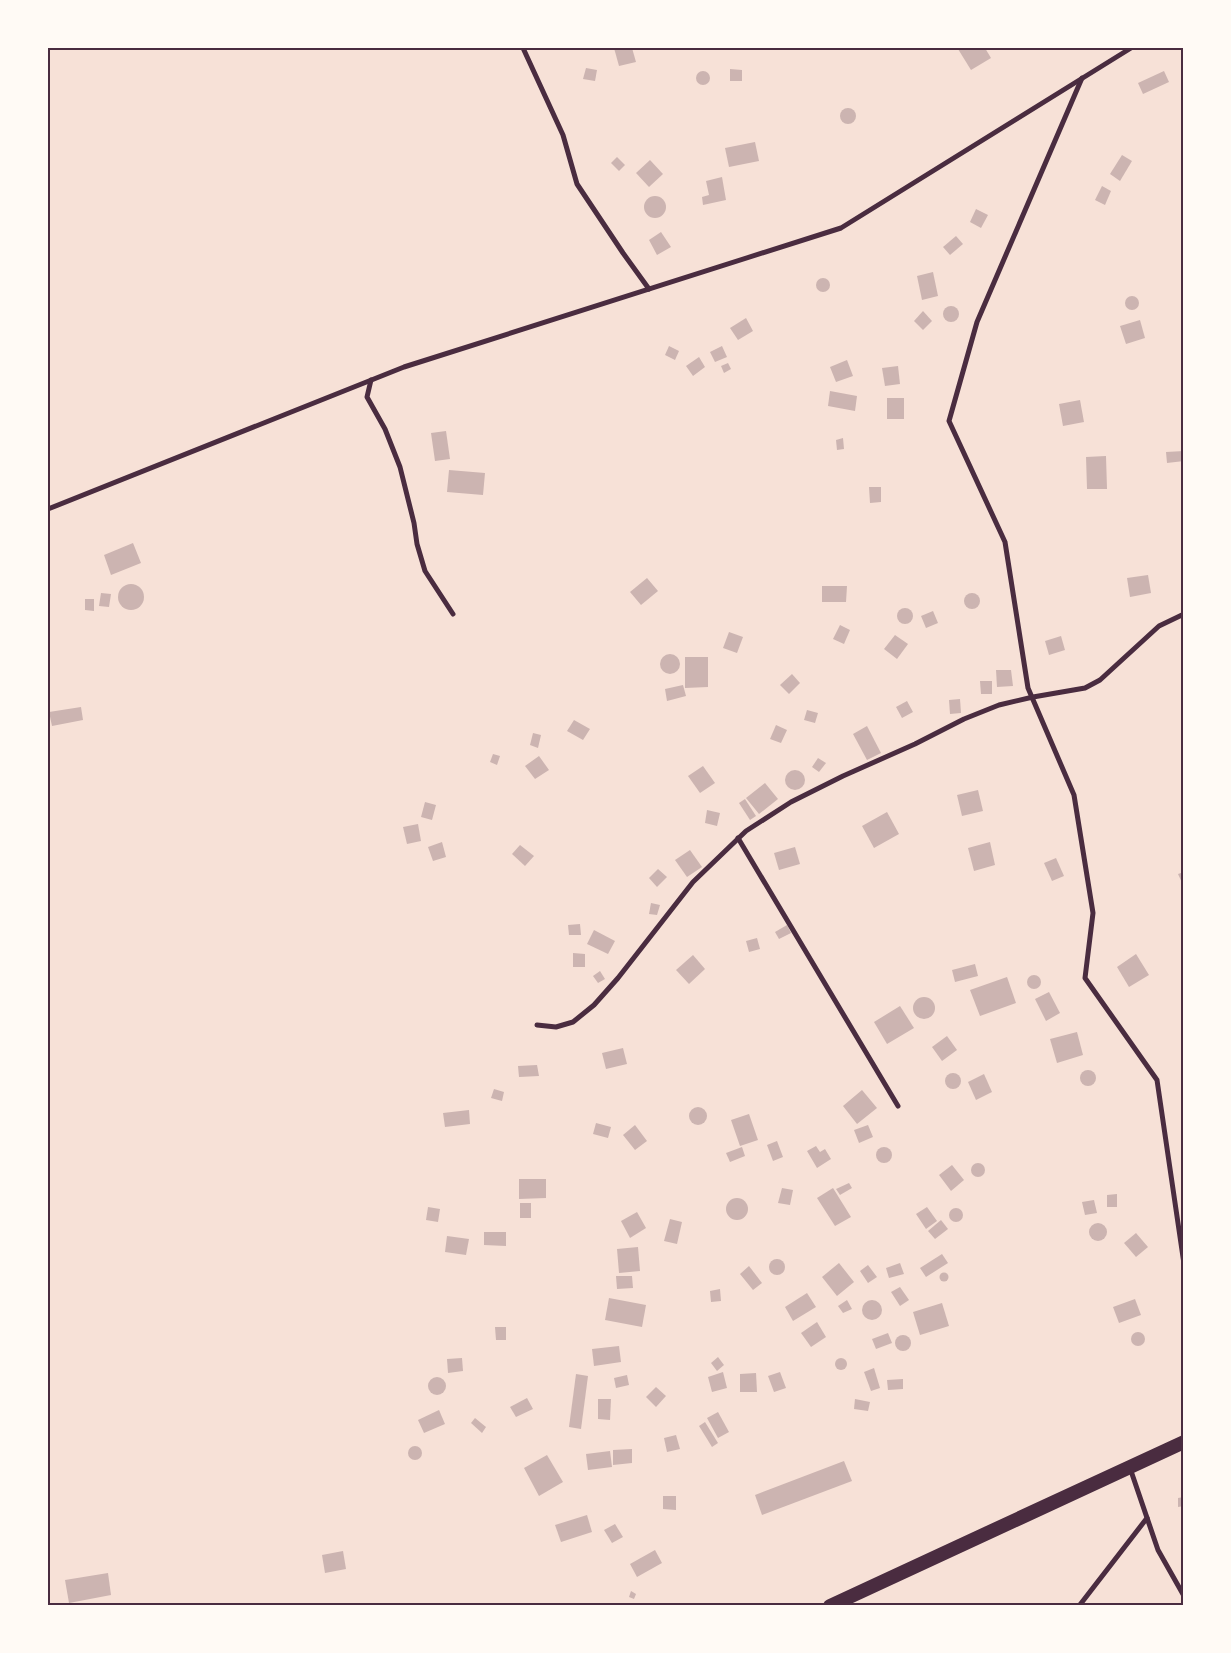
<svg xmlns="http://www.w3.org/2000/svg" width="1231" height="1653" viewBox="0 0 1231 1653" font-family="'Fira Sans Condensed',sans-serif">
	<rect width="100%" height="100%" fill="#f7e1d7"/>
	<g fill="#ccb4b1">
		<polygon points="614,48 632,48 636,62 619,66"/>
		<polygon points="961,48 985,48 991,58 971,70 958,49"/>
		<polygon points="586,68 597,70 595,81 583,79"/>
		<polygon points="730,69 742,70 742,81 730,81"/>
		<polygon points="1164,71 1169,82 1143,94 1138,83"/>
		<circle cx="703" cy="78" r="7"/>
		<circle cx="848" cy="116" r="8"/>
		<polygon points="755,142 759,161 729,167 725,148"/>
		<polygon points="1122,155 1132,161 1120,181 1110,174"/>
		<polygon points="617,157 625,165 619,171 611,163"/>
		<polygon points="650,160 663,174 649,187 636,173"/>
		<polygon points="722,177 726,200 703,205 702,197 709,195 706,181"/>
		<polygon points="1102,186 1111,191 1105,205 1095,200"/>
		<circle cx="655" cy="207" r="11"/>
		<polygon points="976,209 988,215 981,228 970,222"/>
		<polygon points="661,232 671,247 657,255 649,240"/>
		<polygon points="956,236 963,244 950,255 943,247"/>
		<polygon points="933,272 938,296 922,300 917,276"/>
		<circle cx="823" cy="285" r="7"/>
		<circle cx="1132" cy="303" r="7"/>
		<circle cx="951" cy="314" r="8"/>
		<polygon points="923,311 932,321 923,330 914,321"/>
		<polygon points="746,318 753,331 738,340 730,328"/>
		<polygon points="1140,320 1145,338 1126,344 1120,326"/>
		<polygon points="669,346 679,351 675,360 665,355"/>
		<polygon points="722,346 727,357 715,362 710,352"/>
		<polygon points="699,357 705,367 693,376 686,366"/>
		<polygon points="847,360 853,376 836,382 830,367"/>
		<polygon points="728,363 731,369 724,373 721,366"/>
		<polygon points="898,366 900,384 885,386 882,368"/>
		<polygon points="830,391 857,396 855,411 828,406"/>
		<rect x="887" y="398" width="17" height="21"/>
		<polygon points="1080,400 1084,422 1063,426 1059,404"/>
		<polygon points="446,431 450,459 435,461 431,433"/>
		<polygon points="843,438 844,449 837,450 836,440"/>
		<polygon points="1184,451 1184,461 1167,463 1166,452"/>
		<polygon points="1106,456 1107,489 1087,489 1086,457"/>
		<polygon points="449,470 485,473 483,495 447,492"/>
		<polygon points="869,487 881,487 881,502 870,503"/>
		<polygon points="133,543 141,563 111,575 104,555"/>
		<polygon points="1148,575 1151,593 1130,597 1127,578"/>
		<polygon points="647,578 658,591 641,605 630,592"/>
		<circle cx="131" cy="597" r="13"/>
		<polygon points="822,586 847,586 846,602 822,602"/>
		<polygon points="101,593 111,594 109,607 99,606"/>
		<circle cx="972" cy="601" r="8"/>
		<polygon points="85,599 94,599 94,611 85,610"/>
		<circle cx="905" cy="616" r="8"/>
		<polygon points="933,611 938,623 926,628 921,616"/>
		<polygon points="840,625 850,630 844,644 833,639"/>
		<polygon points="729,632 743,637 737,653 723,648"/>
		<polygon points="895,635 908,644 897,659 884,649"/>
		<polygon points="1061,636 1065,650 1049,655 1045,641"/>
		<circle cx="670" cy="664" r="10"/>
		<polygon points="685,657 708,657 708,687 685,688"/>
		<polygon points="996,670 1011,670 1013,686 997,687"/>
		<polygon points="792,674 800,683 789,694 780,685"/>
		<polygon points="980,681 992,681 992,694 981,694"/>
		<polygon points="683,685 686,696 667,701 665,689"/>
		<polygon points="960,699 961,713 950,714 949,700"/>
		<polygon points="907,701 913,712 902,718 896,707"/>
		<polygon points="81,707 83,720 52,726 49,712"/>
		<polygon points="807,710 818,713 815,723 804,720"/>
		<polygon points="574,720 590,729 583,740 567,731"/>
		<polygon points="776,725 787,730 781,743 770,739"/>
		<polygon points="867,726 881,753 867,760 853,734"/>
		<polygon points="533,733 541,735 538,748 530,745"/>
		<polygon points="493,754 500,756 497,765 490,762"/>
		<polygon points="539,756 549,770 535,779 525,766"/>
		<polygon points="818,758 826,763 819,772 812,767"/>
		<polygon points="703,766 715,783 700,793 688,776"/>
		<circle cx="795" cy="780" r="10"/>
		<polygon points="765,783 778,799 759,814 746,798"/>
		<polygon points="978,790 983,811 962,816 957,795"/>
		<polygon points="745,799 756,816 750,820 739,803"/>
		<polygon points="425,802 436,805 432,820 421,817"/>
		<polygon points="707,810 720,813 717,826 705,823"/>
		<polygon points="887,812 899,834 874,848 862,826"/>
		<polygon points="418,824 421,841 407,844 403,827"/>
		<polygon points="442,842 446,857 433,861 428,847"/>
		<polygon points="990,842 995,865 974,871 968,848"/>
		<polygon points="520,845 534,856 525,866 512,854"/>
		<polygon points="795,847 800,864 779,870 774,853"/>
		<polygon points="690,850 702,867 687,877 675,860"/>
		<polygon points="1056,858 1064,876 1052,881 1044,863"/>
		<polygon points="658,869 667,877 657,887 649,878"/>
		<polygon points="1184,872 1184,887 1178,874"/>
		<polygon points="651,903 660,905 657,915 649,914"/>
		<polygon points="580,924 581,935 569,935 568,925"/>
		<polygon points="787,925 791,933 779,939 775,932"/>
		<polygon points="594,930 615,941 608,954 587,944"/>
		<polygon points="757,938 760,949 749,952 746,941"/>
		<polygon points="573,953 585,954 585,967 573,967"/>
		<polygon points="1136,954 1149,975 1129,987 1117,967"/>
		<polygon points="693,955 705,969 689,984 676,970"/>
		<polygon points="975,964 978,976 955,982 952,970"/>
		<polygon points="600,971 605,979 598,983 593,976"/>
		<circle cx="1034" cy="982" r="7"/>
		<polygon points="1007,977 1016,1003 980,1016 970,990"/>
		<polygon points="1049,992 1060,1013 1046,1021 1035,999"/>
		<circle cx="924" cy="1008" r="11"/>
		<polygon points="900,1006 914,1028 887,1044 874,1022"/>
		<polygon points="1077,1032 1083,1055 1057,1063 1050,1039"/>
		<polygon points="947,1036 957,1050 942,1061 932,1047"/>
		<polygon points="623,1048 627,1064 606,1069 602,1053"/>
		<polygon points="537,1065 539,1076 519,1077 518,1066"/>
		<circle cx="1088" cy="1078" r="8"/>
		<circle cx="953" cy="1081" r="8"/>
		<polygon points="984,1074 992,1092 976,1100 968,1082"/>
		<polygon points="494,1089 504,1092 502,1101 491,1098"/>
		<polygon points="862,1090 877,1108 857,1124 843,1106"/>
		<circle cx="698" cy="1116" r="9"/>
		<polygon points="469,1110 470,1124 445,1127 443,1113"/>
		<polygon points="749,1114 758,1140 740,1146 731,1120"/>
		<polygon points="596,1123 611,1127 608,1138 593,1134"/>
		<polygon points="635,1125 647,1141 635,1150 623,1135"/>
		<polygon points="868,1125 873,1137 859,1143 854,1130"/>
		<polygon points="777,1141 783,1157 773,1161 767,1145"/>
		<polygon points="816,1146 820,1152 825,1149 831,1159 817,1168 807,1151"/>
		<circle cx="884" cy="1155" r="8"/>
		<polygon points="742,1147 745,1156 730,1162 726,1153"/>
		<circle cx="978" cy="1170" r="7"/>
		<polygon points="952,1165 964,1180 951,1191 939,1175"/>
		<polygon points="519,1179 546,1179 546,1198 519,1199"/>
		<polygon points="849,1183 852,1188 840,1195 836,1189"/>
		<polygon points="782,1188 793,1190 790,1205 778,1203"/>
		<polygon points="833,1188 851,1217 835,1226 817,1198"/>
		<polygon points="1117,1194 1117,1207 1107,1207 1107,1195"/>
		<circle cx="737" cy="1209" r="11"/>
		<polygon points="1094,1200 1097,1213 1085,1215 1082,1202"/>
		<rect x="520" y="1203" width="11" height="15"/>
		<polygon points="428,1207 440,1209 438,1222 426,1220"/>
		<polygon points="927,1207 937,1221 926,1229 916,1214"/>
		<circle cx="956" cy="1215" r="7"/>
		<polygon points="637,1212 646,1228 630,1238 621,1221"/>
		<polygon points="670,1219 682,1222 677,1244 664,1241"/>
		<polygon points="941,1220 948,1229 935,1239 928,1231"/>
		<circle cx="1098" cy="1232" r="9"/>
		<polygon points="484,1232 506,1232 506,1246 484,1245"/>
		<polygon points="1136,1233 1148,1247 1136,1257 1124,1243"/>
		<polygon points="447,1236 469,1239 466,1255 445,1252"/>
		<polygon points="638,1247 640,1271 619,1273 617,1249"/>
		<polygon points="942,1254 948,1263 926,1277 920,1268"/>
		<circle cx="777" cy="1267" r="8"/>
		<polygon points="839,1263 854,1282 837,1296 822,1277"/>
		<polygon points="900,1263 904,1274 889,1278 886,1268"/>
		<polygon points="868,1265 877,1277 868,1283 860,1271"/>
		<polygon points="749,1266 762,1283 753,1290 740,1274"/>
		<circle cx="944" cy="1277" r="4.5"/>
		<polygon points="616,1276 632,1276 633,1288 617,1289"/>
		<polygon points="900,1287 909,1300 900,1306 891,1292"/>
		<polygon points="720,1289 721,1301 711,1302 710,1291"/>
		<polygon points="807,1293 816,1307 793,1321 785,1307"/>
		<polygon points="609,1298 646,1305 642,1327 605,1320"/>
		<polygon points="1135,1299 1141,1315 1119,1323 1113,1307"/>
		<circle cx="872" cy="1310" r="10"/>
		<polygon points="847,1300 852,1309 843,1313 838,1306"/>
		<polygon points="942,1303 949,1326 920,1335 913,1312"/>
		<polygon points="817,1322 826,1337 811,1347 801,1333"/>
		<polygon points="495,1327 506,1327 506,1340 496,1340"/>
		<circle cx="1138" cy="1339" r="7"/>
		<polygon points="888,1333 892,1343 876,1349 872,1339"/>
		<circle cx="903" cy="1343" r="8"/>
		<polygon points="619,1346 621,1362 594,1366 592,1349"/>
		<polygon points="718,1357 724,1365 717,1371 711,1363"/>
		<circle cx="841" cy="1364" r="6"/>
		<polygon points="462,1358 463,1371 448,1373 447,1359"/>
		<polygon points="874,1368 880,1388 871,1391 864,1372"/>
		<polygon points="723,1372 727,1388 712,1392 708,1377"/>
		<polygon points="780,1372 786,1388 774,1392 768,1376"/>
		<polygon points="756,1373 757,1392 740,1392 740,1374"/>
		<polygon points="576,1374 588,1376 581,1429 569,1427"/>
		<polygon points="627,1375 629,1385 616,1388 614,1378"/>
		<circle cx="437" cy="1386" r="9"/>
		<polygon points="903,1379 903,1389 888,1390 887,1380"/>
		<polygon points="656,1387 666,1396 656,1407 646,1397"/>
		<polygon points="527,1398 533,1409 516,1417 510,1407"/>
		<polygon points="598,1399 611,1399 610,1420 598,1419"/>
		<polygon points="855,1399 870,1402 868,1411 854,1409"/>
		<polygon points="439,1410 445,1424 424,1433 418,1420"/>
		<polygon points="718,1412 729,1432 718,1438 707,1418"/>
		<polygon points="475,1418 486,1427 482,1433 471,1423"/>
		<polygon points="705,1422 718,1443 712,1447 699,1426"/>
		<polygon points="676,1435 680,1449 667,1452 664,1438"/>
		<circle cx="415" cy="1453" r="7"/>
		<polygon points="632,1449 632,1463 613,1465 613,1450"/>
		<polygon points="610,1451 612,1467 588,1470 586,1454"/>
		<polygon points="547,1455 563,1482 539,1496 524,1468"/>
		<polygon points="844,1461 852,1481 762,1515 755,1495"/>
		<polygon points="663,1496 676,1496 676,1510 663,1509"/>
		<polygon points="1184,1497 1184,1506 1178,1507 1178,1498"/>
		<polygon points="587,1515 592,1532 561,1542 555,1525"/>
		<polygon points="615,1524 623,1537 612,1543 604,1530"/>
		<polygon points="655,1550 662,1563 637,1577 630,1564"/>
		<polygon points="343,1551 346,1569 325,1573 322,1555"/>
		<polygon points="108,1573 111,1595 69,1603 65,1580"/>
		<polygon points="631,1591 636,1594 634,1599 629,1597"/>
	</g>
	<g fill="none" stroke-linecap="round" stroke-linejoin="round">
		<g stroke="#4a2c40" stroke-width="5">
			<polyline points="523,48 563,135 577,184 623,253 649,289"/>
			<polyline points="1082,78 977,322 949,421 1005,542 1028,688 1074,795 1093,913 1085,978 1157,1080 1184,1264"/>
			<polyline points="371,380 367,397 385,429 400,467 414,523 417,544 425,571 453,614"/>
			<polyline points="48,509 404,367 841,228 1131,48"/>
			<polyline points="738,838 898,1106"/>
			<polyline points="537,1025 556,1027 573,1022 594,1005 618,978 693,882 746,831 791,802 843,776 915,744 964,719 999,705 1033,697 1085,688 1100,680 1159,626 1184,614"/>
			<polyline points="1130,1468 1158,1550 1184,1596"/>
			<polyline points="1079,1606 1147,1518"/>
		</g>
		<polyline stroke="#4a2c40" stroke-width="14" points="830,1606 1184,1442"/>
	</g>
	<rect width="1231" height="1653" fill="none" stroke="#fffaf5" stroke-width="98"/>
	<rect x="49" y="49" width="1133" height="1555" fill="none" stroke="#4a2c40" stroke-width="2"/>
</svg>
